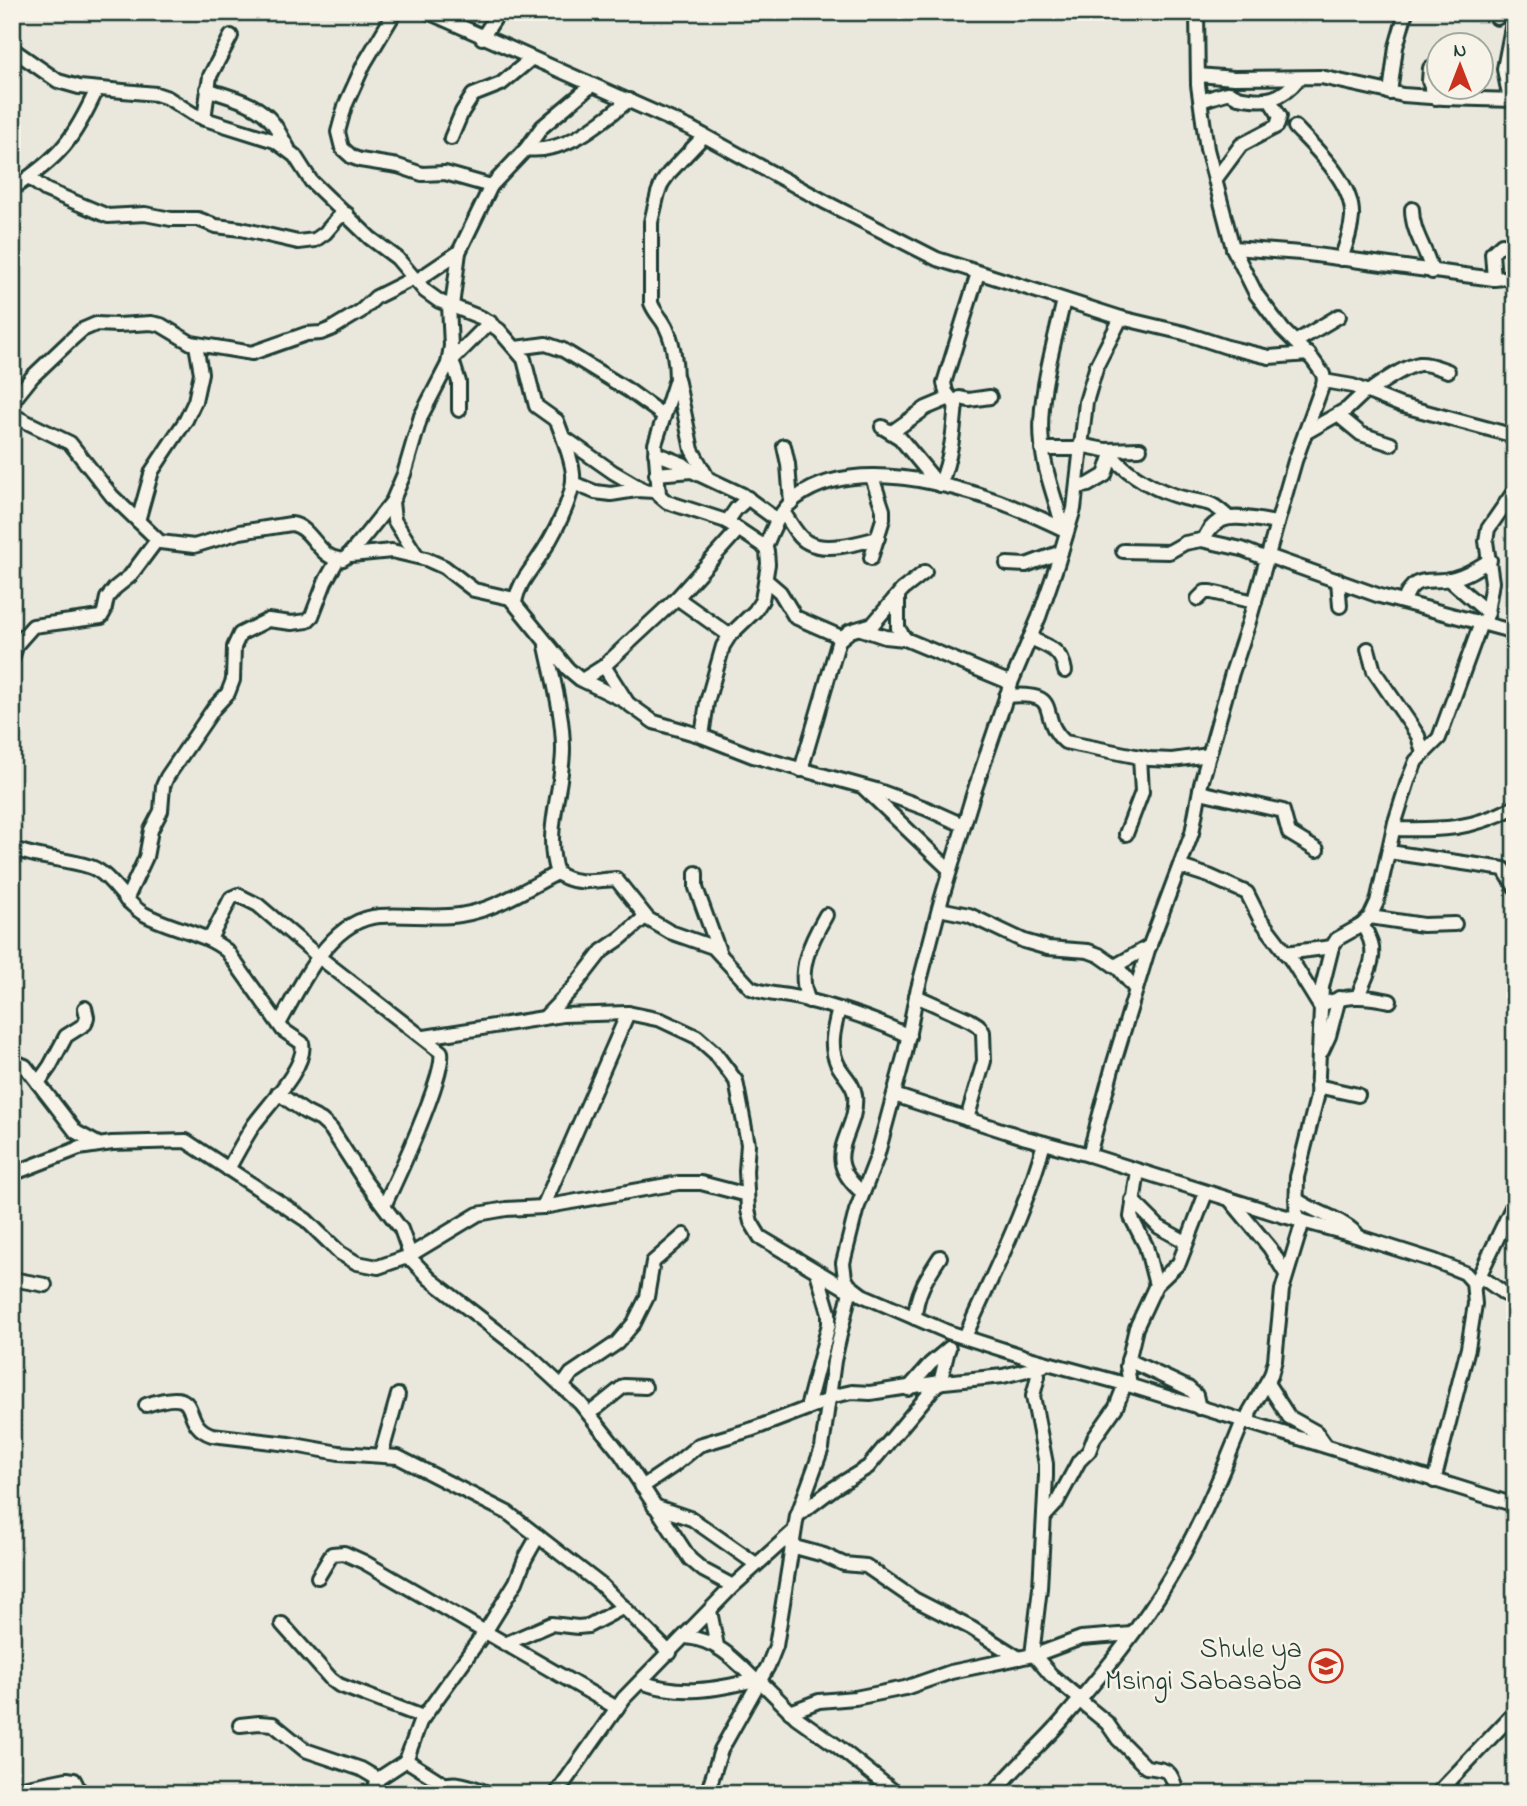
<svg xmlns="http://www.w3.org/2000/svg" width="1527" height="1806" viewBox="0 0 1527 1806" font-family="'Indie Flower',sans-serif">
	<rect width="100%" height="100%" fill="#eae8dd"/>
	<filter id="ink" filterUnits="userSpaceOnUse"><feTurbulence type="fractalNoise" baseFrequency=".0143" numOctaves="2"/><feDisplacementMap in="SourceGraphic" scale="14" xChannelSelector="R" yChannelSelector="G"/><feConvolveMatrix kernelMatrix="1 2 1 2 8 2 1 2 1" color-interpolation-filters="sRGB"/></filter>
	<g filter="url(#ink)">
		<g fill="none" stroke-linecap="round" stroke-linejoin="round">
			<defs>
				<g id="minor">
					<polyline points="395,12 364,64 345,106 338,132 342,148 352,157 360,160 398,166 422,174 445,173 491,186"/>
					<polyline points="428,12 690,128 827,203 937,259 1121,318 1184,333 1227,347 1269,357 1309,354"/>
					<polyline points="1497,12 1497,18"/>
					<polyline points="482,38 499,12"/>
					<polyline points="12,49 58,81 79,87 156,94 168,98 193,114 208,120 275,141 295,156 311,181 370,238 397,258 425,291 439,301 482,318 499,330 524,359 536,406 557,421 563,437 613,472 642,489"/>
					<polyline points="1430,68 1429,81 1436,98"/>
					<polyline points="1198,75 1234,78 1321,77 1403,95 1444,98 1515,100"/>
					<path d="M207,89C231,98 257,102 273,123C279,131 283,140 288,148"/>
					<polyline points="1390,93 1396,47 1406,12"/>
					<polyline points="1510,100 1504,69 1515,12"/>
					<path d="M1201,101C1208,99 1223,93 1228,93C1231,92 1235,96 1238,97C1266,103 1282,100 1299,78"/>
					<polyline points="204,119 210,76 231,36"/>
					<path d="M1295,127C1316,149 1354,184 1352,217C1351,232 1346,245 1341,259"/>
					<polyline points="451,138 462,112 473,95 501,84 531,59"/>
					<path d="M526,149C566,154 600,123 629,100"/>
					<polyline points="29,178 46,190 108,216 145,214 171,219 198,219 216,226 241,229 298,242 315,240 325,233 338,218 347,214"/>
					<polyline points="1215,180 1241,145 1277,126 1280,116 1269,99"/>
					<path d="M12,189C60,157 73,141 97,89"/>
					<path d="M1412,209C1412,233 1427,249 1432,272"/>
					<polyline points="1233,248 1301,253 1494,279 1515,277"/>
					<polyline points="1494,279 1492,253 1502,244"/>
					<polyline points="416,281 459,252"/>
					<polyline points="452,306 459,252 491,186 526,149 542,127 592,85"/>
					<polyline points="1121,318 1097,365 1086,402 1074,509 1058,562 1039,617 1011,683 973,795 942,897 916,996 905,1053 877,1157 856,1211 843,1263 845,1278 849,1285 862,1295 948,1332 1029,1358 1125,1384 1515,1505"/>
					<polyline points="1297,341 1339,316"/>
					<polyline points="516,348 546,344 563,350 628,390 664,416"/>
					<polyline points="452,360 459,382 459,410"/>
					<polyline points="448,364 490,322"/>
					<polyline points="677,378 692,450 707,477"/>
					<polyline points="1324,381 1353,386 1400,405 1515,436"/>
					<path d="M1368,392C1381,383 1403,367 1419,364C1429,363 1439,368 1448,371"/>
					<polyline points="12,402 32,377 73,338 82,330 96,324 118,325 151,323 161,325 191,343 252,353 306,334 321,333 331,329 361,311 376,297 414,278"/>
					<polyline points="956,406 946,392 944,383 978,273"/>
					<path d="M12,415L70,443L112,496L160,542L194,546L240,532L291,524C313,526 319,562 343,559C349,558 384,511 392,502"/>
					<polyline points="1338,415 1361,434 1391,444"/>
					<polyline points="882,427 900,438 938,484"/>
					<polyline points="892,432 926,408 950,398"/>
					<polyline points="1305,433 1347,409 1366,391"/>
					<polyline points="1080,445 1105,450 1140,449"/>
					<polyline points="784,446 788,464 791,503"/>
					<polyline points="1042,449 1080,449"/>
					<polyline points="655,453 683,464 692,471"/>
					<path d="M1112,456C1130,476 1158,492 1184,498C1210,505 1207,498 1229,518"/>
					<polyline points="656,474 692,471 743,495 777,520"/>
					<polyline points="573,483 595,492 611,494 636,490 654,491 667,502 726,521 762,545 767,551 768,564 762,600 755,611 730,635 723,646 707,702 702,736"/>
					<path d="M940,485C951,458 954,431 956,401L960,398L969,400L990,397"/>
					<polyline points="1077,487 1088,485 1105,475 1113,451"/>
					<path d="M659,494L655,444L676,379C676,362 673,337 663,322C659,316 654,311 651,303V222L658,193L662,183L669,173L704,136"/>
					<path d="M783,512C790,521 797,537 807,542C825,553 859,543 878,538"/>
					<polyline points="138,521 152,471 186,420 195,401 201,373 196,345"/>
					<polyline points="727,522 736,509 748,498"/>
					<path d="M1063,529C1057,501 1044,473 1042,444C1037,399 1054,344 1064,300"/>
					<path d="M1204,540C1216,507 1249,519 1277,523"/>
					<path d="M765,548C772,530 780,510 796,498C865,447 999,497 1067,531"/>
					<polyline points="1123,551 1169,552 1185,543 1201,540 1242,549 1267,559"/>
					<polyline points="351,555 392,551 426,559 444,567 474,590 510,598 568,669 580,679 623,700 654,722 699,735 753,756 876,790 925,808 963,825"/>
					<polyline points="417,556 394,520 392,502 404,474 421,416 448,364 451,346 449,305"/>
					<polyline points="1268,556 1380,596 1515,632"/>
					<polyline points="871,558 883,519 883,510 872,477"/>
					<polyline points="1007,564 1026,565 1061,552"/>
					<polyline points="1449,579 1488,613"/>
					<polyline points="766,580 780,592 795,617 841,637"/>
					<polyline points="1338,580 1340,606"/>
					<polyline points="898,596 898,628 905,639"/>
					<polyline points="677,598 729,635"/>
					<polyline points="1198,599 1205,592 1211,592 1255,602"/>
					<path d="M515,602C518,585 528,574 538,559C551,540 575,497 573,474C572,461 567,449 563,437"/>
					<path d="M1404,602C1413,571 1431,585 1454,578C1467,575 1479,567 1490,560"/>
					<polyline points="1485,624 1492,582 1486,541 1488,529 1515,490"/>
					<polyline points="861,629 885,637 905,639 1011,683"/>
					<path d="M1030,638C1048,646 1062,650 1065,671"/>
					<path d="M546,646C553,680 563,714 563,749C563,790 543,832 557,873C576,886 594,880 616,879L648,919L670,932L713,947L751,988C767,995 783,994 799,998C837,1007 874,1019 909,1036"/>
					<polyline points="1368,649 1374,671 1409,722 1418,736 1423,753"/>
					<polyline points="12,659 17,644 33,626 101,617 104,612 107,598 115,588 130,576 157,540"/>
					<polyline points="604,666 627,702"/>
					<polyline points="582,680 604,666 677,598 738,530"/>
					<path d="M1006,696C1067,691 1035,716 1065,742L1150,759L1172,760L1209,755"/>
					<polyline points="801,770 839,640 850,631 873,624 902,590 925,572"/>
					<polyline points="865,789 950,870"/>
					<polyline points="1200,792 1283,811 1289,833 1317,850"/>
					<path d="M1394,829C1442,830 1471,830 1515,807"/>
					<polyline points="1126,834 1142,792 1140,757"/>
					<path d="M12,848C37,859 65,858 91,867C111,874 124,903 144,914C171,929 204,932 227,951L283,1030L302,1043C308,1066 266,1107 253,1126C244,1140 236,1155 228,1169"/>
					<polyline points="1389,852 1504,869 1515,887"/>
					<polyline points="1181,867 1209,876 1247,893 1260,919 1292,961 1321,1008"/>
					<polyline points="696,873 696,888 720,954"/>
					<polyline points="126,900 146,857 151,830 161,811 163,786 167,777 214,708 228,693 233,680 234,647 240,634 268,620 292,623 307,621 312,616 325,582 338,559"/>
					<polyline points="939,909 969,915 1024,941 1048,948 1088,951 1099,955 1119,969 1136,990"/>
					<polyline points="1370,917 1423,925 1455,924"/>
					<path d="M210,939L231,898L238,895L258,905L319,957L441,1052C446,1074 396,1181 384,1206"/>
					<polyline points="1285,953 1332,947"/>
					<polyline points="1115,966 1150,946"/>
					<polyline points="916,996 970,1020 978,1025 983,1032 984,1061 967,1119"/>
					<path d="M1358,996C1369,969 1382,952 1362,925"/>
					<path d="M809,1001C795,972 811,941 826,915"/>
					<path d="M1321,1005C1345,995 1364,995 1390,1001"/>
					<path d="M839,1009C834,1028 828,1048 839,1067C845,1077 853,1083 855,1095C859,1135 817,1155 863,1193"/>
					<polyline points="545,1017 574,987 602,951 621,938 645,917"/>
					<path d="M279,1024C301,986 329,919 380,916C406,914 434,919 460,915C495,910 526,889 557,873"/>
					<polyline points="425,1037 562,1015 628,1013 661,1020 697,1037 715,1053 736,1081 748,1144 746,1171 748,1210 751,1222 760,1237 850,1291"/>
					<polyline points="1322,1051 1329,1036 1339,998"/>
					<polyline points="12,1061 25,1066 76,1132 98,1144"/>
					<polyline points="38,1083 50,1066 66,1036 85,1024 87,1017 85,1008"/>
					<polyline points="1317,1086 1358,1095"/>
					<polyline points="278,1093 305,1112 321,1120 331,1129 364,1180 401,1229 412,1260"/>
					<polyline points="894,1095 1026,1138 1089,1155 1280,1215 1353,1235 1435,1261 1465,1273 1473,1282 1475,1304 1468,1348 1434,1481"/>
					<polyline points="1089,1155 1112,1069 1148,950 1192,833 1201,784 1232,673 1248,625 1295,461 1324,381 1323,374 1313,360 1283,330 1256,294 1233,248 1207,149 1198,85 1197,12"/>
					<polyline points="1138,1171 1131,1217 1146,1246 1156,1285"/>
					<polyline points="12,1174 79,1148 112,1143 186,1141 306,1220 340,1253 357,1263 378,1267 404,1258 412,1260 430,1279 528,1355 580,1403 621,1454 690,1559 703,1570 733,1586"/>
					<path d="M1296,1199C1315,1213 1339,1217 1356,1233"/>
					<polyline points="1132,1200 1159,1227 1186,1242"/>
					<polyline points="1231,1201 1270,1248 1286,1274"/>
					<polyline points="543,1207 628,1013"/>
					<polyline points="1296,1219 1297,1177 1317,1097 1322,987 1332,947 1337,939 1362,925 1370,917 1377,902 1395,822 1408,781 1416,761 1439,738 1481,623"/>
					<polyline points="410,1255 478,1214 506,1209 543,1207 678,1183 701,1183 747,1195"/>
					<polyline points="1480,1276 1515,1301"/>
					<polyline points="12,1279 45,1285"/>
					<polyline points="1474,1287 1515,1201"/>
					<path d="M915,1318C916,1293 927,1277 940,1257"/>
					<path d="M965,1337C993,1273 1026,1211 1044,1143"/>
					<polyline points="1128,1360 1188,1388 1196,1395 1199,1408"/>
					<polyline points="940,1383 948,1350"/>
					<polyline points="1267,1383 1289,1417 1316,1432 1326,1446"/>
					<polyline points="1130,1385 1127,1366 1136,1328 1156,1285 1179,1263 1206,1193"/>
					<polyline points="562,1387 571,1374 617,1343 634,1323 647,1297 653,1262 684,1235"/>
					<polyline points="908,1389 930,1364 949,1348"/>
					<polyline points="829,1397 852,1392 870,1393 934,1383 1003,1376 1043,1366"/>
					<path d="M146,1405C209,1384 176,1423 212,1435L289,1444L339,1453L398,1457L508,1513L601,1585L670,1653"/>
					<polyline points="807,1408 829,1324 829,1313 817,1272"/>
					<polyline points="589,1414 624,1386 645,1387"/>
					<polyline points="1248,1423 1250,1411 1271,1375 1275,1360 1282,1290 1303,1221"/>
					<polyline points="381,1455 398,1395"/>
					<polyline points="642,1487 673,1466 699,1445 753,1429 829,1400"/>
					<polyline points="654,1506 692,1519 756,1564"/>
					<polyline points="797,1516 834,1488 868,1467 938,1383"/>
					<polyline points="1044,1517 1056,1504 1079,1461 1089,1451 1094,1438 1116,1407 1125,1384"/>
					<polyline points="791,1546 824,1555 844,1564 866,1566 914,1599 971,1628 1019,1658"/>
					<polyline points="318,1577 332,1554 344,1553 364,1562 617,1708"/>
					<polyline points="710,1611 717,1646"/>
					<polyline points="282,1624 331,1679 339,1685 423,1717"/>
					<path d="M686,1637C718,1640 736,1661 758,1683"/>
					<polyline points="505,1644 551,1624 578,1627 588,1626 624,1607"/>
					<polyline points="1032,1655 1040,1588 1046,1476 1046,1464 1033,1396 1038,1376 1036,1368"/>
					<polyline points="1034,1655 1051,1675 1080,1699"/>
					<polyline points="760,1681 796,1717 837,1746 897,1794"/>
					<path d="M641,1682C680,1696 715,1690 755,1680"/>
					<path d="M1079,1700L1107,1723L1118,1739L1146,1767C1172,1771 1169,1769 1178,1794"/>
					<polyline points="790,1712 819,1701 855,1698 905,1688 951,1672 1038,1654 1081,1638 1132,1634"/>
					<polyline points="240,1725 259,1723 273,1724 305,1750 361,1769 378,1779"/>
					<polyline points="406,1760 444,1784"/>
					<polyline points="12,1790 67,1779 74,1780 81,1794"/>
					<polyline points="373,1794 378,1779 404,1762 407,1758 420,1722 487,1629 516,1582 525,1559 538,1536"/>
					<path d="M432,1794C448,1775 470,1786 490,1794"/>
					<polyline points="556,1794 624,1698 733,1586 794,1531"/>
					<polyline points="707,1794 721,1750 768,1666 776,1646 797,1516 822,1448 834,1361 851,1287"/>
					<path d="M993,1794C1015,1766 1043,1744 1066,1716C1104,1672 1142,1626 1171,1576C1200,1527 1222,1473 1243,1421"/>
					<polyline points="1437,1794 1515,1712"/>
				</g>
			</defs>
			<use href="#minor" stroke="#1f3d34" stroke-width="18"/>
			<use href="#minor" stroke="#f7f3e8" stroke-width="12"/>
		</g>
	</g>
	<defs>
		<symbol id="school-ring" viewBox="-11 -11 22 22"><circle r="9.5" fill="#f7f3e8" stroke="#c8321e" stroke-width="1.5"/><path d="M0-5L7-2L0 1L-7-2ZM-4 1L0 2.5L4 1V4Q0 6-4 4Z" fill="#c8321e"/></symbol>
	</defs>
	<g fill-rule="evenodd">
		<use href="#school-ring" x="1307" y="1647" width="38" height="38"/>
	</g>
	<g text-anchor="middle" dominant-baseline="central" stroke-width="5" stroke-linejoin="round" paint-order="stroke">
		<g font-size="28" fill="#1f3d34" stroke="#f7f3e8" text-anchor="end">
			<text x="1302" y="1650">Shule ya<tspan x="1302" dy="32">Msingi Sabasaba</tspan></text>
		</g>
	</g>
	<rect width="1527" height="1806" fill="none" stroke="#f7f3e8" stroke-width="42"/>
	<rect x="21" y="21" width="1485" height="1764" fill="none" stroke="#1f3d34" stroke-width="2.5" filter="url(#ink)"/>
	<g transform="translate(1460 66)"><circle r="33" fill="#f7f3e8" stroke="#a1aaa0" stroke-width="2"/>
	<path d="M0-5L12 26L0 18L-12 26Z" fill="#c8321e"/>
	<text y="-10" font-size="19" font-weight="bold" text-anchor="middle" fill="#1f3d34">N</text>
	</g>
</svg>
